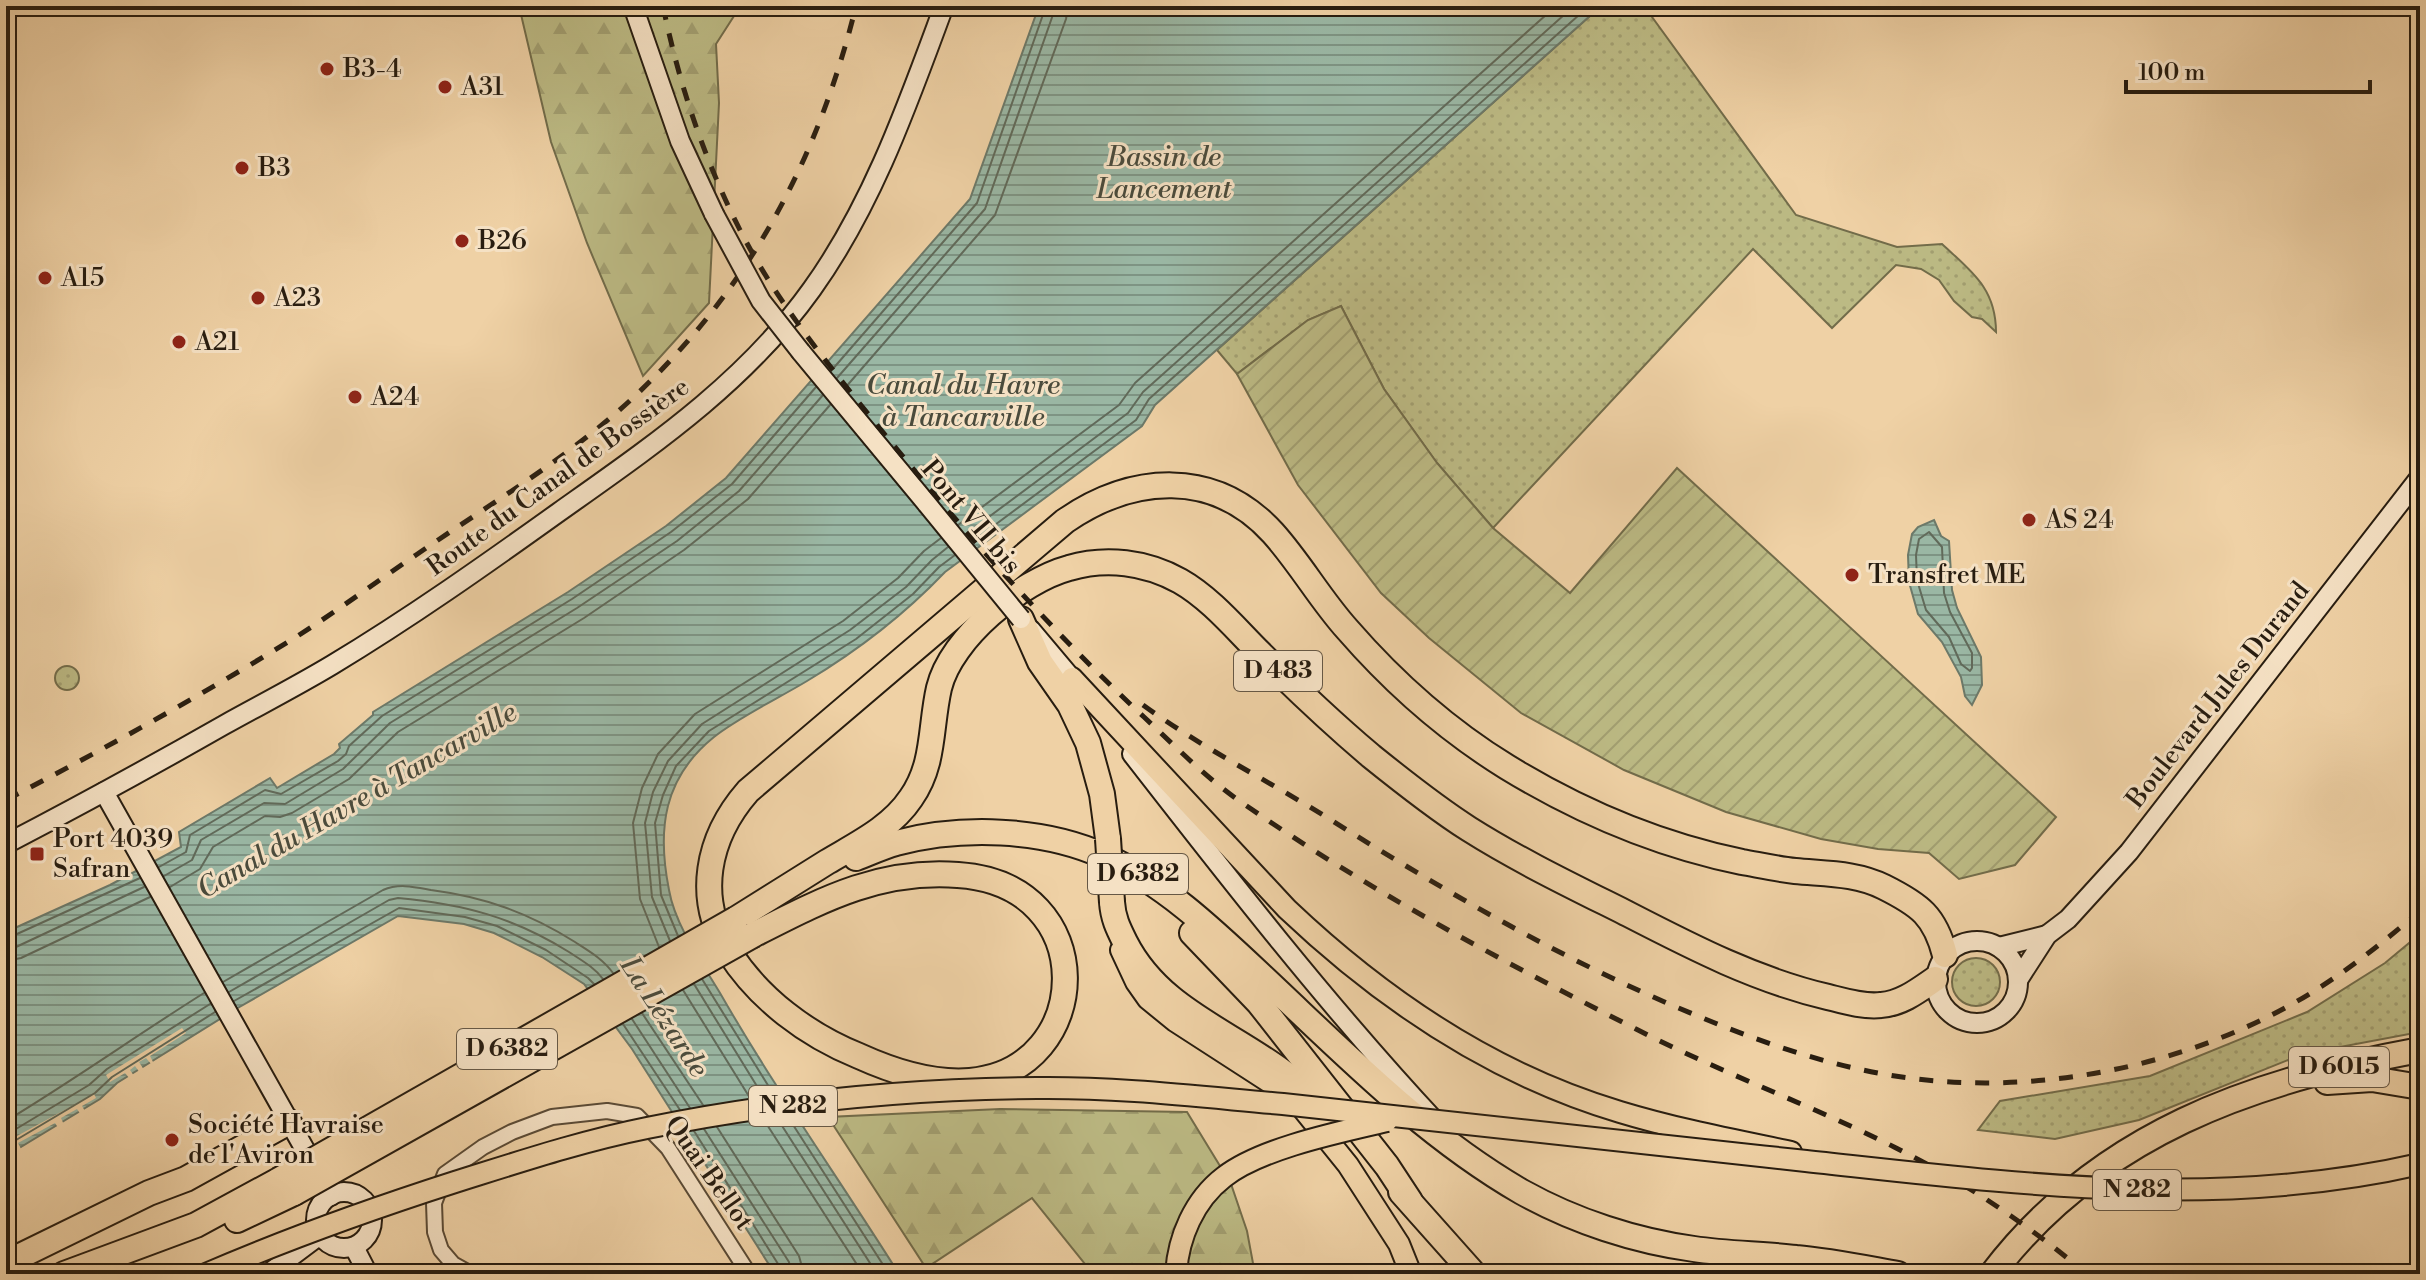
<svg xmlns="http://www.w3.org/2000/svg" width="2426" height="1280" viewBox="0 0 2426 1280" font-family="'Libre Bodoni',serif">
	<defs>
		<pattern id="grass-dots" width="8" height="8" patternUnits="userSpaceOnUse" patternTransform="scale(2)"><rect width="8" height="8" fill="#bcba84"/><path d="M2 2h.1M6 6h.1" fill="none" stroke="#a29f71" stroke-width="1.8" stroke-linecap="round"/></pattern>
		<pattern id="forest-firs" width="22" height="20" patternUnits="userSpaceOnUse" patternTransform="scale(2)"><rect width="22" height="20" fill="#bcba84"/><path d="M5 1l3.5 6h-7zM16 11l3.5 6h-7z" fill="#a29f71"/></pattern>
		<pattern id="garden-furrows" width="10" height="10" patternUnits="userSpaceOnUse" patternTransform="scale(2)"><rect width="10" height="10" fill="#bcba84"/><path d="M-1 1l2-2M0 10L10 0M9 11l2-2" fill="none" stroke="#a29f71"/></pattern>
		<pattern id="water-rules" width="6" height="5" patternUnits="userSpaceOnUse" patternTransform="scale(2)"><rect width="6" height="5" fill="#9ab7a4"/><path d="M0 2.5h6" fill="none" stroke="#7e9484"/></pattern>
	</defs>
	<rect width="100%" height="100%" fill="#efd1a5"/>
	<filter id="stains"><feTurbulence type="fractalNoise" baseFrequency=".0025" numOctaves="4"/><feColorMatrix values="0 0 0 0 .2 0 0 0 0 .09 0 0 0 0 .02 0 0 0 .5 -.17"/></filter>
	<radialGradient id="worn" r=".72"><stop offset=".6" stop-color="#630" stop-opacity="0"/><stop offset="1" stop-color="#630" stop-opacity=".3"/></radialGradient>
	<g fill="url(#grass-dots)" stroke="#726c4a" stroke-width="2">
		<path d="M1601,6H1644L1796,215L1897,247L1942,244C1971,271 1996,288 1996,332L1982,319L1972,317L1954,301L1939,280L1921,269L1896,265L1832,328L1753,249L1493,528L1437,463L1384,389L1341,306L1308,320L1237,374L1217,350Z"/>
		<circle cx="67" cy="678" r="12"/>
		<polygon points="2420,934 2420,1032 2303,1054 2139,1120 2055,1139 1978,1130 2000,1101 2150,1076 2307,1012 2385,963"/>
		<circle cx="1976" cy="982" r="24"/>
	</g>
	<g fill="url(#forest-firs)" stroke="#726c4a" stroke-width="2">
		<polygon points="519,6 733,6 734,16 716,44 719,103 709,303 643,376 587,243 551,142"/>
		<polygon points="1000,1109 1187,1112 1231,1184 1247,1231 1255,1274 1148,1274 1143,1268 1136,1274 1093,1274 1032,1198 926,1268 828,1117"/>
	</g>
	<polygon fill="url(#garden-furrows)" stroke="#726c4a" stroke-width="2" points="1341,306 1384,389 1437,463 1493,528 1570,593 1677,468 2056,817 2015,865 1959,879 1929,853 1878,849 1821,839 1726,812 1624,770 1521,713 1429,638 1381,593 1298,485 1237,374 1308,320"/>
	<g fill="url(#water-rules)" stroke="#6c7969" stroke-width="2">
		<path d="M1039,6H1601L1155,405L1142,426L945,572C904,615 857,651 807,681C779,698 739,717 714,737C663,778 657,830 669,890C675,925 702,963 720,993C775,1089 840,1180 899,1274H775L632,1049L584,984L542,957L494,933L464,924L398,916L236,1009L117,1083L100,1099L6,1156V932L110,885L181,847L179,832L270,778L277,788L334,754L340,748L339,744L373,715V712L568,592L666,526L726,478L970,199Z"/>
		<polygon points="1934,520 1941,536 1949,541 1952,590 1957,608 1981,657 1982,685 1972,705 1965,696 1961,677 1942,642 1918,614 1909,582 1908,555 1912,534 1918,527"/>
	</g>
	<g fill="#efd1a5">
		<polygon points="182,1028 186,1033 150,1056 154,1064 152,1065 146,1058 139,1062 144,1070 140,1073 135,1066 130,1070 134,1076 130,1079 125,1073 110,1082 106,1075"/>
		<polygon points="94,1094 96,1098 82,1106 86,1113 81,1115 77,1109 61,1118 64,1125 59,1129 55,1123 18,1143 22,1151 17,1154 13,1146 6,1150 6,1142"/>
	</g>
	<g fill="none" stroke-linecap="round" stroke-linejoin="round">
		<g stroke="#616a5a" stroke-width="2">
			<polyline points="831,371 977,203 1046,6"/>
			<polyline points="837,378 985,209 1056,6"/>
			<polyline points="845,388 995,215 1066,19 1068,6"/>
			<polyline points="958,525 1119,405 1135,383 1556,6"/>
			<polygon points="1929,532 1942,547 1944,593 1950,612 1972,653 1972,668 1970,671 1961,664 1949,637 1926,610 1917,580 1916,555 1919,539"/>
			<polyline points="966,534 1128,413 1143,392 1574,6"/>
			<polyline points="972,542 1136,420 1149,399 1589,6"/>
			<polyline points="159,867 186,852 190,835 265,790 281,794 338,761 346,754 349,746 382,716 572,599 671,532 732,484 816,387"/>
			<polyline points="164,876 192,860 201,840 264,803 285,804 343,769 390,723 577,608 677,541 739,491 823,395"/>
			<polyline points="170,887 200,869 213,847 265,816 280,817 292,813 349,779 398,732 584,618 684,550 748,499 830,405"/>
			<polyline points="678,936 661,895 655,823 663,795 676,766 709,731 856,639 913,594 939,567 955,555"/>
			<polyline points="6,939 140,878"/>
			<polyline points="670,941 652,897 645,823 653,792 668,761 702,724 850,630 906,587 932,560 948,547"/>
			<polyline points="659,947 640,899 633,823 642,788 658,754 695,714 843,621 898,578 924,551 941,538"/>
			<polyline points="6,949 16,947 144,887"/>
			<polyline points="6,961 21,958 150,897"/>
			<polyline points="702,979 774,1095"/>
			<path d="M223,982L383,890C399,883 415,887 431,890C485,897 529,913 575,942C589,951 603,959 613,973"/>
			<polyline points="694,984 763,1096"/>
			<polyline points="683,990 750,1098"/>
			<path d="M229,992L389,900L398,898C463,904 513,917 569,952C581,960 594,967 603,979"/>
			<polyline points="234,1001 399,908 465,917 497,926 546,950 588,978 594,984"/>
			<polyline points="642,1013 703,1105"/>
			<polyline points="632,1019 690,1108"/>
			<polyline points="623,1024 680,1110"/>
			<polyline points="788,1117 889,1274"/>
			<polyline points="777,1118 877,1274"/>
			<polyline points="764,1120 863,1274"/>
			<path d="M6,1121C74,1080 137,1035 204,993"/>
			<polyline points="717,1127 799,1256 804,1274"/>
			<polyline points="704,1129 789,1262 791,1274"/>
			<polyline points="694,1131 780,1267 781,1274"/>
			<polyline points="6,1135 89,1085 107,1069 210,1004"/>
			<polyline points="6,1146 95,1093 112,1077 215,1012"/>
		</g>
		<defs>
			<polyline id="street" points="471,1274 453,1264 441,1250 435,1232 434,1203 445,1174 483,1147 512,1132 552,1117 607,1111 637,1116 668,1148 749,1274"/>
			<g id="secondary">
				<polyline points="633,6 680,141 714,214"/>
				<polyline points="801,352 927,504"/>
				<polyline points="1031,630 1079,687"/>
				<path d="M1132,754C1230,880 1328,1006 1437,1123"/>
				<polyline points="104,792 331,1196"/>
				<path d="M6,844C79,806 152,766 224,725C260,705 297,686 332,665C410,618 485,565 559,512C652,446 745,383 812,289C873,204 908,103 944,6"/>
				<circle cx="1977" cy="982" r="41"/>
				<polyline points="1999,947 2047,935"/>
				<polyline points="2018,980 2047,935 2068,919 2129,852 2420,477"/>
				<circle cx="344" cy="1220" r="28"/>
				<polyline points="354,1247 368,1274"/>
				<polyline points="268,1274 320,1235"/>
			</g>
			<g id="primary">
				<path d="M1072,678L1287,909C1383,1000 1492,1074 1620,1112C1676,1129 1734,1140 1791,1152"/>
				<polyline points="1121,950 1136,982 1148,999 1175,1021 1294,1098 1348,1165 1399,1244 1411,1274"/>
			</g>
			<g id="highway">
				<polyline points="1021,619 1040,662 1070,705 1088,743 1102,794 1108,839"/>
				<path d="M856,858C869,853 882,847 896,843C961,826 1042,828 1104,856C1166,884 1217,934 1266,980C1347,1056 1425,1136 1522,1192C1574,1221 1635,1241 1694,1249C1728,1254 1762,1254 1796,1258C1830,1261 1864,1268 1898,1274"/>
				<path d="M1112,902C1113,918 1118,928 1125,942C1158,1007 1224,1029 1280,1070C1298,1083 1314,1099 1330,1115"/>
				<path d="M736,919C766,900 797,881 827,862C857,844 891,828 911,798C935,764 930,727 939,688C951,638 1021,581 1069,568C1106,557 1146,562 1180,581C1210,598 1235,628 1259,652C1295,688 1332,723 1371,756C1402,781 1436,808 1469,829C1518,860 1572,886 1624,912C1690,946 1755,980 1828,997C1844,1001 1864,1007 1881,1005C1901,1004 1919,990 1935,979"/>
				<polyline points="1192,933 1259,1003 1387,1166 1410,1201"/>
				<path d="M753,935C822,900 879,869 958,875C1102,884 1095,1070 970,1081C933,1084 892,1071 859,1056C807,1035 759,999 729,952C695,898 707,838 748,791L1065,521C1132,475 1214,468 1273,533C1300,563 1320,599 1347,629C1393,682 1447,730 1507,767C1579,811 1659,845 1742,862C1759,865 1777,869 1795,871C1826,874 1856,873 1884,887C1920,905 1935,916 1945,955"/>
				<polyline points="2327,1082 2372,1079 2420,1087"/>
				<polyline points="1401,1192 1474,1274"/>
				<polyline points="237,1220 294,1193"/>
				<polyline points="6,1263 149,1193 186,1179 289,1122"/>
				<polyline points="64,1274 196,1225 279,1180"/>
				<path d="M1992,1274C2098,1134 2254,1080 2420,1050"/>
			</g>
		</defs>
		<use href="#street" stroke="#5a4a35" stroke-width="18"/>
		<use href="#secondary" stroke="#281d10" stroke-width="22"/>
		<use href="#primary" stroke="#281d10" stroke-width="24"/>
		<use href="#highway" stroke="#281d10" stroke-width="28"/>
		<use href="#street" stroke="#f5e1c4" stroke-width="14"/>
		<use href="#secondary" stroke="#f5e1c4" stroke-width="18"/>
		<use href="#primary" stroke="#efd1a5" stroke-width="20"/>
		<use href="#highway" stroke="#efd1a5" stroke-width="24"/>
		<g stroke="#281d10" stroke-width="5" stroke-dasharray="14 14" stroke-linecap="butt">
			<path d="M663,6C679,84 704,159 740,230C776,301 827,363 877,425C960,527 1047,627 1144,717C1175,746 1205,777 1241,802C1366,889 1500,960 1636,1029C1733,1079 1837,1114 1932,1167C1987,1197 2039,1234 2087,1274"/>
			<path d="M1143,705C1202,748 1269,781 1331,820C1440,888 1549,952 1667,1003C1739,1034 1812,1062 1889,1075C2025,1098 2175,1070 2294,1003C2340,977 2380,945 2420,911"/>
			<path d="M6,800C104,749 202,695 296,637C337,611 376,582 416,555C490,504 570,457 636,395C751,286 818,159 856,6"/>
		</g>
		<defs>
			<g id="secondary-bridge">
				<polyline points="714,214 761,301 801,352"/>
				<polyline points="927,504 1021,619"/>
			</g>
			<g id="primary-bridge">
				<path d="M206,1274C287,1239 371,1209 455,1182C519,1162 582,1141 647,1128C774,1102 907,1089 1037,1088C1119,1087 1202,1097 1283,1104C1458,1124 1632,1142 1806,1161C2011,1183 2216,1211 2420,1164"/>
				<path d="M1176,1274C1178,1238 1194,1200 1224,1177C1261,1148 1340,1132 1387,1121"/>
			</g>
			<g id="highway-bridge">
				<polyline points="1108,839 1112,902"/>
				<polyline points="279,1180 736,919"/>
				<polyline points="294,1193 753,935"/>
			</g>
		</defs>
		<use href="#secondary-bridge" stroke="#281d10" stroke-width="22" stroke-linecap="butt"/>
		<use href="#primary-bridge" stroke="#281d10" stroke-width="24" stroke-linecap="butt"/>
		<use href="#highway-bridge" stroke="#281d10" stroke-width="28" stroke-linecap="butt"/>
		<use href="#secondary-bridge" stroke="#f5e1c4" stroke-width="18"/>
		<use href="#primary-bridge" stroke="#efd1a5" stroke-width="20"/>
		<use href="#highway-bridge" stroke="#efd1a5" stroke-width="24"/>
	</g>
	<g fill="#8f2418" stroke="#f5e1c4" stroke-width="3">
		<circle cx="327" cy="69" r="8"/>
		<circle cx="445" cy="87" r="8"/>
		<circle cx="242" cy="168" r="8"/>
		<circle cx="462" cy="241" r="8"/>
		<circle cx="45" cy="278" r="8"/>
		<circle cx="258" cy="298" r="8"/>
		<circle cx="179" cy="342" r="8"/>
		<circle cx="355" cy="397" r="8"/>
		<circle cx="2029" cy="520" r="8"/>
		<circle cx="1852" cy="575" r="8"/>
		<rect x="29" y="846" width="16" height="16" rx="4"/>
		<circle cx="172" cy="1140" r="8"/>
	</g>
	<g text-anchor="middle" dominant-baseline="central" stroke-width="6" stroke-linejoin="round" paint-order="stroke">
		<g fill="#f5e1c4" stroke="#665846" stroke-width="2">
			<rect x="1234" y="651" width="88" height="40" rx="6"/>
			<rect x="1088" y="854" width="100" height="40" rx="6"/>
			<rect x="457" y="1029" width="100" height="40" rx="6"/>
			<rect x="2289" y="1047" width="100" height="40" rx="6"/>
			<rect x="749" y="1086" width="88" height="40" rx="6"/>
			<rect x="2093" y="1170" width="88" height="40" rx="6"/>
		</g>
		<g font-size="24" font-weight="bold" fill="#281d10">
			<text x="1278" y="671">D 483</text>
			<text x="1138" y="874">D 6382</text>
			<text x="507" y="1049">D 6382</text>
			<text x="2339" y="1067">D 6015</text>
			<text x="793" y="1106">N 282</text>
			<text x="2137" y="1190">N 282</text>
		</g>
		<g font-size="26" fill="#281d10" stroke="#f5e1c4" text-anchor="start">
			<text x="343" y="69">B3-4</text>
			<text x="461" y="87">A31</text>
			<text x="258" y="168">B3</text>
			<text x="478" y="241">B26</text>
			<text x="61" y="278">A15</text>
			<text x="274" y="298">A23</text>
			<text x="195" y="342">A21</text>
			<text x="371" y="397">A24</text>
			<text x="2045" y="520">AS 24</text>
			<text x="1868" y="575">Transfret ME</text>
			<text x="53" y="839">Port 4039<tspan x="53" dy="30">Safran</tspan></text>
			<text x="188" y="1125">Société Havraise<tspan x="188" dy="30">de l'Aviron</tspan></text>
		</g>
		<g font-size="26" fill="#281d10" stroke="#f5e1c4">
			<text transform="translate(558 477) rotate(-36)">Route du Canal de Bossière</text>
			<text transform="translate(971 517) rotate(50)">Pont VII bis</text>
			<text transform="translate(2218 695) rotate(-52)">Boulevard Jules Durand</text>
			<text transform="translate(709 1173) rotate(55)">Quai Bellot</text>
		</g>
		<g font-size="28" font-style="italic" fill="#4a4b3c" stroke="#f5e1c4">
			<text x="1164" y="157">Bassin de<tspan x="1164" dy="32">Lancement</tspan></text>
			<text x="963" y="385">Canal du Havre<tspan x="963" dy="32">à Tancarville</tspan></text>
			<text transform="translate(357 801) rotate(-30)">Canal du Havre à Tancarville</text>
			<text transform="translate(664 1017) rotate(57)">La Lézarde</text>
		</g>
	</g>
	<rect width="2426" height="1280" fill="none" stroke="#efd1a5" stroke-width="32"/>
	<rect x="8" y="8" width="2410" height="1264" fill="none" stroke="#281d10" stroke-width="4"/>
	<rect x="16" y="16" width="2394" height="1248" fill="none" stroke="#281d10" stroke-width="2"/>
	<path d="M2126 80v12h244v-12" fill="none" stroke="#281d10" stroke-width="4"/>
	<text x="2138" y="80" font-size="24" fill="#281d10" stroke="#f5e1c4" stroke-width="6" paint-order="stroke">100 m</text>
	<rect width="100%" height="100%" filter="url(#stains)"/>
	<rect width="100%" height="100%" fill="url(#worn)"/>
</svg>
